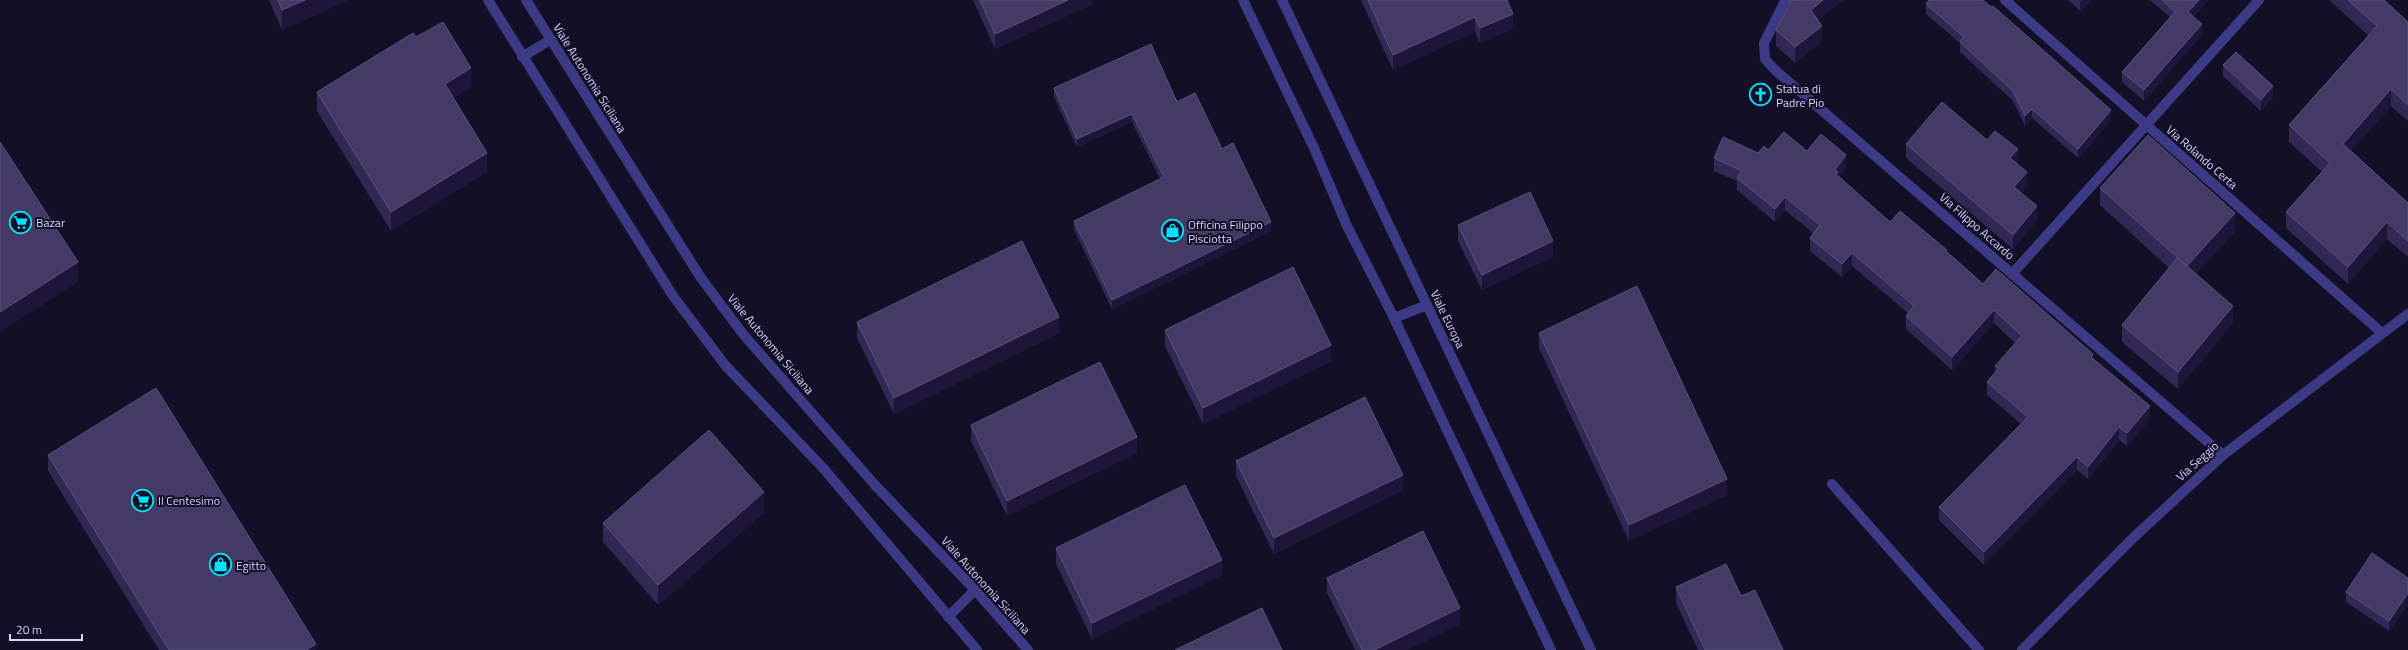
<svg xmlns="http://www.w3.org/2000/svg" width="2408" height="650" viewBox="0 0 2408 650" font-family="'Titillium Web',sans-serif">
	<rect width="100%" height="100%" fill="#130f26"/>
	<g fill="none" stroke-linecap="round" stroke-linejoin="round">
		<g stroke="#3d3a85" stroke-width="10">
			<polyline points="488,0 673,296 725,365 824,469 977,650"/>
			<polyline points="526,0 701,278 743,334 875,485 975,590 1028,650"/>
			<polyline points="1243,0 1314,148 1347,226 1394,318 1551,650"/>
			<polyline points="1282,0 1591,650"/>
			<polyline points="1787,0 1784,3 1764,43 1765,59 1775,70 2223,455"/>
			<polyline points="2005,0 2382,333"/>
			<polyline points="522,57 550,40"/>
			<polyline points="2012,274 2259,0"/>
			<polyline points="1394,318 1427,305"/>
			<polyline points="1832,484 1979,650"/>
			<polyline points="948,617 975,590"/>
			<polyline points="2022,650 2133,538 2223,455 2408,314"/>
		</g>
	</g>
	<g fill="#312854">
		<polygon points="269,0 348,0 282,30"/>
		<polygon points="973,0 1093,0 1093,4 995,49"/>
		<polygon points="1361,0 1507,0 1513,29 1480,43 1475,32 1393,70"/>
		<polygon points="1792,0 1843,0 1818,20 1822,42 1795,63 1776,46 1776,30"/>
		<polygon points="2068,0 2091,0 2080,11"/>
		<polygon points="2150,0 2208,0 2193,17 2202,35 2144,101 2122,82 2122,72 2170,17"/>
		<polygon points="2329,0 2384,0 2408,22 2408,121 2391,106 2351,151 2408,203 2408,257 2387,239 2348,284 2286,228 2286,212 2322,172 2289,142 2289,125 2369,36"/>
		<polygon points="1926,4 2111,120 2078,158 2032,118 2025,126 2013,101 1960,52 1960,43 1926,14"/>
		<polygon points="416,37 471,87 453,98 487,172 391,231 317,111 317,92"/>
		<polygon points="2223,65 2273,97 2261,111 2223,76"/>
		<polygon points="1054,88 1177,102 1222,149 1271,231 1112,309 1074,230 1074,221 1160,179 1132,122 1077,147 1054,97"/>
		<polygon points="1987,140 2018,163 2017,164 2027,186 2021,193 2037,220 2013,249 1906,158 1906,144"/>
		<polygon points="1768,150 1807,151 1846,168 1839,177 1890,222 1947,252 1983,284 2093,358 2150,419 2127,446 2119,440 2088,479 2077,470 1984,565 1939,520 1939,507 2021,424 1987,395 1987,382 1995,372 1995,366 2015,343 1994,323 1952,370 1906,329 1906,316 1908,313 1852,266 1842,277 1810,251 1810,238 1813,233 1785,210 1775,222 1737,190 1737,181 1714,171 1714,158 1758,153"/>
		<polygon points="2100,188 2235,231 2196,274 2233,323 2178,389 2122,342 2122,325 2169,268 2100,205"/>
		<polygon points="1458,225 1553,257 1482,290 1458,241"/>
		<polygon points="857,322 1059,333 894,414 857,338"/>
		<polygon points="1165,330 1331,361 1203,424 1165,346"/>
		<polygon points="1539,333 1727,495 1629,541 1539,348"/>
		<polygon points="971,425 1137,453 1007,516 971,441"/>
		<polygon points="48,455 316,650 159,650 48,471"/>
		<polygon points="1236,461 1403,490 1274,554 1236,476"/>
		<polygon points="764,512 658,605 603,542 603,523"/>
		<polygon points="1056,548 1222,575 1092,639 1056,564"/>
		<polygon points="1327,578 1460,624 1407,650 1355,650 1327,593"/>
		<polygon points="2408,578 2408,604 2389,631 2346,602 2346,592"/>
		<polygon points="1676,587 1741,596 1783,650 1698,650 1676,603"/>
	</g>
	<g fill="#1d163a">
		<polygon points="305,0 348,0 282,30 282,10"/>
		<polygon points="1068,0 1093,0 1093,4 995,49 995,34"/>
		<polygon points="1823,0 1843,0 1811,26 1811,10"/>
		<polygon points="2082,0 2091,0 2080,11 2080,2"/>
		<polygon points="2199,0 2208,0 2188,22 2188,12"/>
		<polygon points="1513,14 1513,29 1480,43 1480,28"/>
		<polygon points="1475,17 1475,32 1393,70 1393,55"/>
		<polygon points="2202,24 2202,35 2144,101 2144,90"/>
		<polygon points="1822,26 1822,42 1795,63 1795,47"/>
		<polygon points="471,68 471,87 445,103 445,84"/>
		<polygon points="2273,86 2273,97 2261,111 2261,100"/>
		<polygon points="2391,89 2391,106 2343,161 2343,144"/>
		<polygon points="2032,109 2032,118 2025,126 2025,116"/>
		<polygon points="2111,110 2111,120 2078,158 2078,149"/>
		<polygon points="1132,114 1132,122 1077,147 1077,139"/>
		<polygon points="2018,149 2018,163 2010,172 2010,158"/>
		<polygon points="487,153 487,172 391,231 391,212"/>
		<polygon points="1846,155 1846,168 1838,178 1838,185 1835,170"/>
		<polygon points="2027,172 2027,186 2014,201 2014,187"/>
		<polygon points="1785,197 1785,210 1775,222 1775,209"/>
		<polygon points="2037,206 2037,220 2013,249 2013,235"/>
		<polygon points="2235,213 2235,231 2187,284 2187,266"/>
		<polygon points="1271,222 1271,231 1112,309 1112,300"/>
		<polygon points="2387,222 2387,239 2348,284 2348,267"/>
		<polygon points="1553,241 1553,257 1482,290 1482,275"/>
		<polygon points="1852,253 1852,266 1842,277 1842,264"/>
		<polygon points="78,262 78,282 0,332 0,312"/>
		<polygon points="2233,306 2233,323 2178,389 2178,372"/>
		<polygon points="1994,310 1994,323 1952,370 1952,357"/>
		<polygon points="1059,317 1059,333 894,414 894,398"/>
		<polygon points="1331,345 1331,361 1203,424 1203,408"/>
		<polygon points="2150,406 2150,419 2127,446 2127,433"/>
		<polygon points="2119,427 2119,440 2088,479 2088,467"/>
		<polygon points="1137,437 1137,453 1007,516 1007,501"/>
		<polygon points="2077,457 2077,470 1984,565 1984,552"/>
		<polygon points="1403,475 1403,490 1274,554 1274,538"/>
		<polygon points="1727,479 1727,495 1629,541 1629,525"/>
		<polygon points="764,492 764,512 658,605 658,585"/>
		<polygon points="1222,560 1222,575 1092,639 1092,623"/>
		<polygon points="2408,593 2408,604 2389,631 2389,621"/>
		<polygon points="1460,608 1460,624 1407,650 1374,650"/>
		<polygon points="316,644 316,650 306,650"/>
	</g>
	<g fill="#433a66" stroke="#5a527e">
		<polygon points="278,0 305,0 282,10"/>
		<polygon points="980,0 1068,0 995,34"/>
		<polygon points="1368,0 1507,0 1513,14 1480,28 1475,17 1393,55"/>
		<polygon points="1792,0 1823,0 1811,10 1822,26 1795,47 1776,30"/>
		<polygon points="1929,0 1983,0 1991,7 1993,6 2111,110 2078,149 2032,109 2025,116 2013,91 1960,42 1964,37 1926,4"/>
		<polygon points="2162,0 2199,0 2188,12 2202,24 2144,90 2122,72 2175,12"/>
		<polygon points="2348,0 2384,0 2408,22 2408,105 2391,89 2343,144 2408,203 2408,241 2387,222 2348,267 2286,212 2330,163 2289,125 2377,26"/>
		<polygon points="443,22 471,68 445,84 487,153 391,212 317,92 413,33 416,37"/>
		<polygon points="1151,44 1177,102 1195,93 1222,149 1233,143 1271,222 1112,300 1074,221 1164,177 1132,114 1077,139 1054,88"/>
		<polygon points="2236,52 2273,86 2261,100 2223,65"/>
		<polygon points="1942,102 1987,140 1995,131 2018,149 2010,158 2027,172 2014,187 2037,206 2013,235 1906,144"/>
		<polygon points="1784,132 1807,151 1821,134 1846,155 1835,170 1838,172 1836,174 1890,222 1900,211 1947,250 1946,251 1983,284 1996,269 2093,354 2091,357 2150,406 2127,433 2119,427 2088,467 2077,457 1984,552 1939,507 2028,417 1987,382 1999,368 1995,366 2022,336 1994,310 1952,357 1906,316 1914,306 1852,253 1842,264 1810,238 1820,225 1785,197 1775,209 1737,178 1742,171 1714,158 1723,137 1758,153 1764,146 1768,150"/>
		<polygon points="2148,135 2235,213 2187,266 2233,306 2178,372 2122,325 2177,258 2187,266 2100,188"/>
		<polygon points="0,142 78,262 0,312"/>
		<polygon points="1530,192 1553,241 1482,275 1458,225"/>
		<polygon points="1022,241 1059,317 894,398 857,322"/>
		<polygon points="1293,267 1331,345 1203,408 1165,330"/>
		<polygon points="1637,286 1727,479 1629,525 1539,333"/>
		<polygon points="1100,362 1137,437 1007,501 971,425"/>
		<polygon points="156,388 316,644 306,650 169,650 48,455"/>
		<polygon points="1365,397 1403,475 1274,538 1236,461"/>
		<polygon points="709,430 764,492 658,585 603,523"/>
		<polygon points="1185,485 1222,560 1092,623 1056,548"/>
		<polygon points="1423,531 1460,608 1374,650 1362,650 1327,578"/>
		<polygon points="2372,553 2408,578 2408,593 2389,621 2346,592"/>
		<polygon points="1726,564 1741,596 1755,590 1783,650 1705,650 1676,587"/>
		<polygon points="1262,608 1282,650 1175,650"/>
	</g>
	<defs>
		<symbol id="church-ring" viewBox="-11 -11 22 22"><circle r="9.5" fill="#130f26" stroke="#00e5ff" stroke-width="1.5"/><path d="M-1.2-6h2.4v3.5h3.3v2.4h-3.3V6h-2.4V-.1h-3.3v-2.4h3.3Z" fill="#00e5ff"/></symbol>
		<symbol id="supermarket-ring" viewBox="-11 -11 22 22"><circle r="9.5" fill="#130f26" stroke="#00e5ff" stroke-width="1.5"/><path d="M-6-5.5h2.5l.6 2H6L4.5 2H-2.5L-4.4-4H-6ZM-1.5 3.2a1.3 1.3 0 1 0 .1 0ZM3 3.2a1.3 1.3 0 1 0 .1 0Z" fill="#00e5ff"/></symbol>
		<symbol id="shop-ring" viewBox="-11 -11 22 22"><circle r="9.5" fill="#130f26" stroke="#00e5ff" stroke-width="1.5"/><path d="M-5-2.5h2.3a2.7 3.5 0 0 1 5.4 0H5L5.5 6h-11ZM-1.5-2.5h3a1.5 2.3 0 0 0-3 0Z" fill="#00e5ff"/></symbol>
	</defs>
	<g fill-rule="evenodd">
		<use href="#church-ring" x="1748" y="82" width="25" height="25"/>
		<use href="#supermarket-ring" x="8" y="210" width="25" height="25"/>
		<use href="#shop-ring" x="1160" y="218" width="25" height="25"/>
		<use href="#supermarket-ring" x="130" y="488" width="25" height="25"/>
		<use href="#shop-ring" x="208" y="552" width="25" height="25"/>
	</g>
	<g text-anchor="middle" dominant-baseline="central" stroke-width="4" stroke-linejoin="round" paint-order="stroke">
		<g font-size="12" fill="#d9d4ff" stroke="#130f26">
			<text transform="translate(590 78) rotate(58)">Viale Autonomia Siciliana</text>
			<text transform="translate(2202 157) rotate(41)">Via Rolando Certa</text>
			<text transform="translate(1977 226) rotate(41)">Via Filippo Accardo</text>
			<text transform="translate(1448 319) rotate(64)">Viale Europa</text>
			<text transform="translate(771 344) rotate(50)">Viale Autonomia Siciliana</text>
			<text transform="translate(2197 461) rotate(-42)">Via Seggio</text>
			<text transform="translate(986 585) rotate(48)">Viale Autonomia Siciliana</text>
		</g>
		<g font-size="12" fill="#d9d4ff" stroke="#130f26" text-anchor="start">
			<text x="1776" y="88">Statua di<tspan x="1776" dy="14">Padre Pio</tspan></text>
			<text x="36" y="222">Bazar</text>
			<text x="1188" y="224">Officina Filippo<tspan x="1188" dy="14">Pisciotta</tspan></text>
			<text x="158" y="500">Il Centesimo</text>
			<text x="236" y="565">Egitto</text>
		</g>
	</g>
	<path d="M10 634v6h72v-6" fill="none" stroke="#d9d4ff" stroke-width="2"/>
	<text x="16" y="634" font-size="12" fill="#d9d4ff" stroke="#130f26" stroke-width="3" paint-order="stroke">20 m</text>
</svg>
